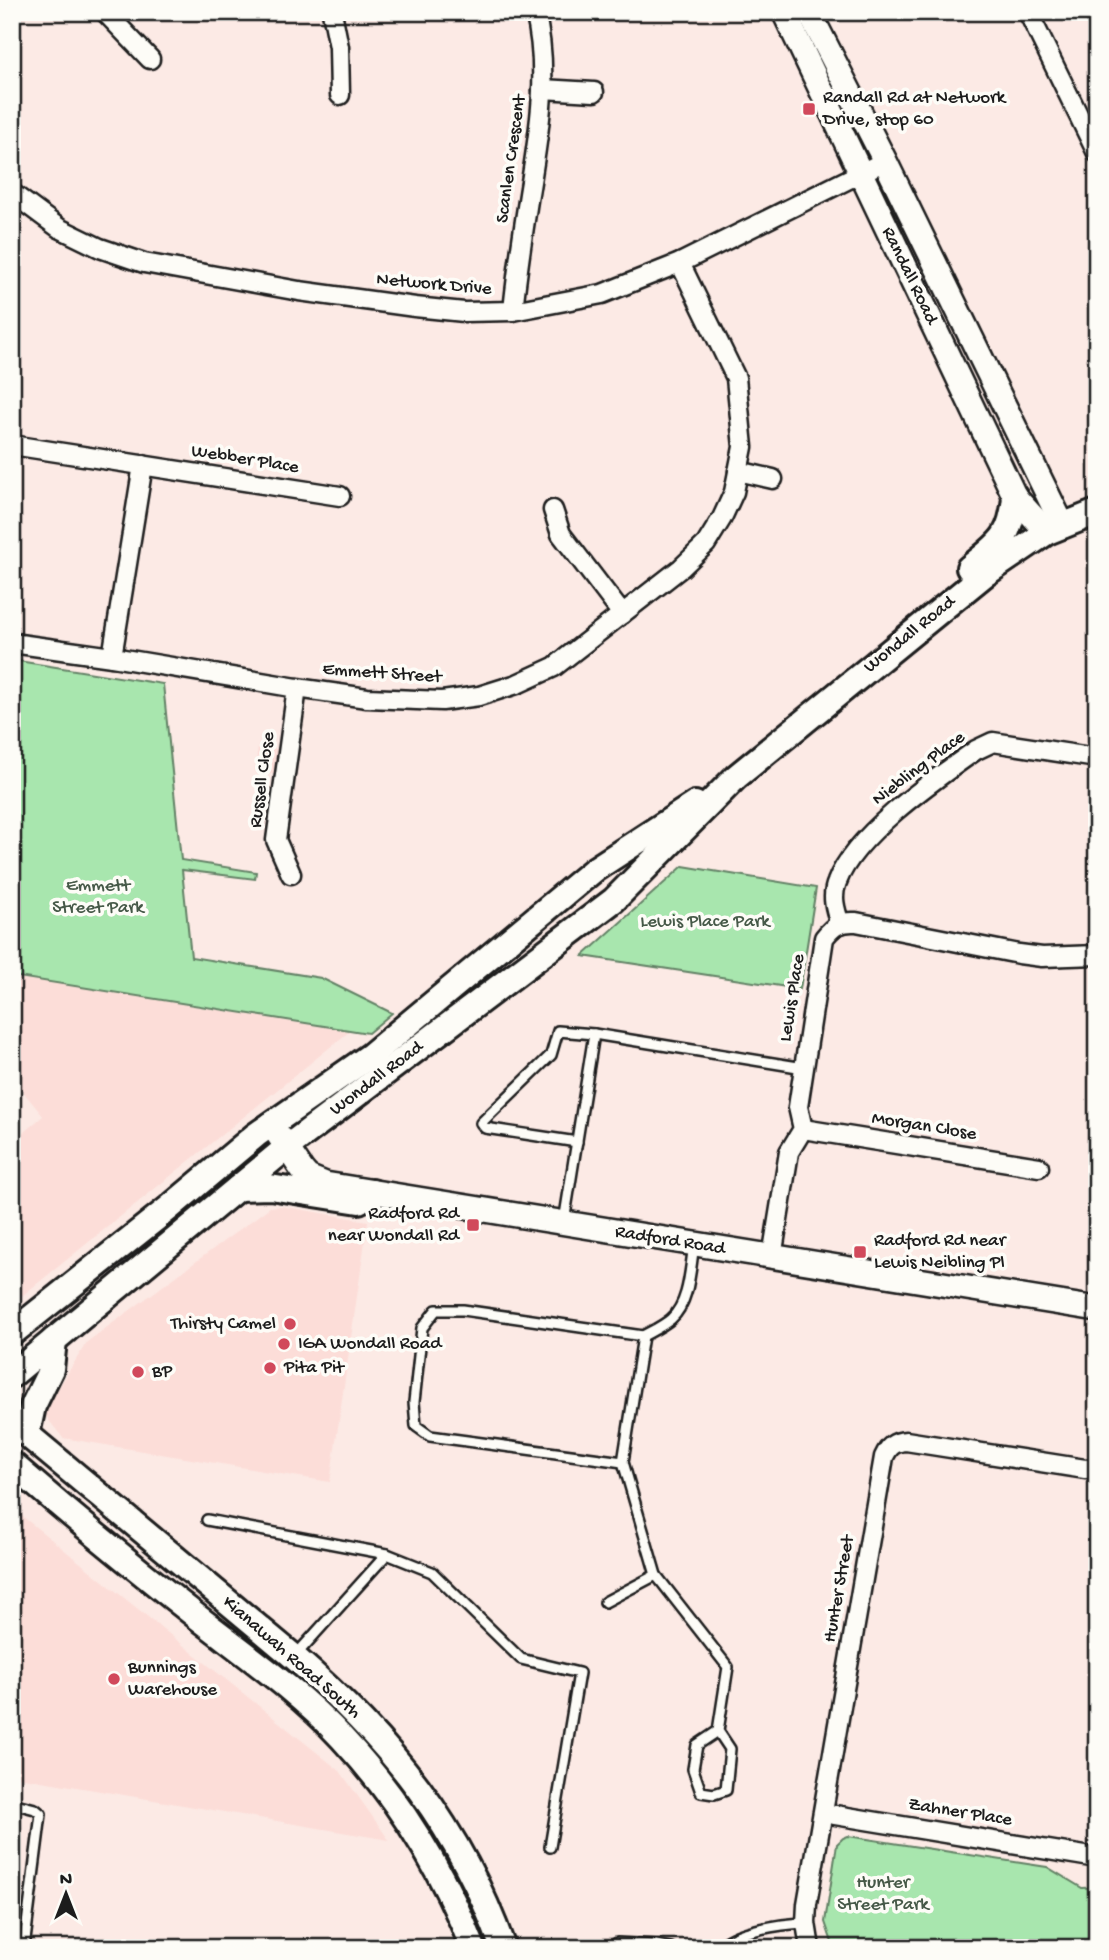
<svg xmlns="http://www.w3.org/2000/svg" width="1109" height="1960" viewBox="0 0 1109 1960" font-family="'Gochi Hand',sans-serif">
	<rect width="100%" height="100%" fill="#fceae5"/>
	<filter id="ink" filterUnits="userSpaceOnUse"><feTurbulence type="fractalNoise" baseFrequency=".0143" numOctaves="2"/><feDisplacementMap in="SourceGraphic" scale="14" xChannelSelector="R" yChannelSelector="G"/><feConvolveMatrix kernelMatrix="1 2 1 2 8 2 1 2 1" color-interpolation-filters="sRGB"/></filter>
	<g filter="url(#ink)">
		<g fill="#fcddd8">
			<polygon points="258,746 277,749 274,774 255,772"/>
			<polygon points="12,976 350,1031 12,1304 12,1142 43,1116 12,1078"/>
			<polygon points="281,1206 368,1221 330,1482 63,1438 43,1413 87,1342 270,1207"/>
			<polygon points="12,1508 340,1771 389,1840 12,1776"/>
		</g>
		<g fill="#a8e6ae" stroke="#628165" stroke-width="2">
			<polygon points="12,660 163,684 181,860 256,872 255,879 182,870 191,957 321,978 392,1013 368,1033 12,976"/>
			<polygon points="683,866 816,888 800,989 583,956"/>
			<polygon points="848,1836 1047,1867 1082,1888 1097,1887 1097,1948 834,1948 825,1922 837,1844 843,1838"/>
		</g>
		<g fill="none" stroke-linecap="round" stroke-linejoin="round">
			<defs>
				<g id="service">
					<polyline points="577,1142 485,1128 481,1123 551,1055 558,1031 594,1034"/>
					<polyline points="564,1222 594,1034 804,1068"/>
					<path d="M694,1245C690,1268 690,1302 671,1319C663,1326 652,1331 643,1336L623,1462L656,1575L728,1667L718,1731L730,1749L726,1790L714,1794L701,1792L693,1769L697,1745L718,1731"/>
					<polyline points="623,1462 430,1436 416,1426 414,1402 422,1328 436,1310 463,1310 643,1336"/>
					<polyline points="207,1520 387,1554 432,1572 521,1659 579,1673 550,1847"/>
					<polyline points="605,1602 656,1575"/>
					<polyline points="295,1656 387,1554"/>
					<polyline points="12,1803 35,1809 41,1814 24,1948"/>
					<polyline points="617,1943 656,1945 654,1948"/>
					<polyline points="656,1945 671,1948"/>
					<path d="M718,1948C734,1930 783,1924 806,1923"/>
				</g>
				<g id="minor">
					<polyline points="105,12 150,59"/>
					<polyline points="332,12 339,47 340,95"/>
					<polyline points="1028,12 1097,153"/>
					<polyline points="542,89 594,92"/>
					<polyline points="12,193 59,228 100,248 144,263 299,291 415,307 464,312 513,311 602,294 680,263 885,161"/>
					<path d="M513,311C517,271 523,233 529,194C539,134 550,71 535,12"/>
					<polyline points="12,445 340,496"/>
					<polyline points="738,471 773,479"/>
					<polyline points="553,510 561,534 622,614"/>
					<polyline points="12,643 112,657 297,688 367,698 442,701 479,696 517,684 554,667 681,568 706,544 722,518 734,492 743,447 736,378 680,263"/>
					<polyline points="112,657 143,465"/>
					<polyline points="291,874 276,840 297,688"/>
					<path d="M840,924C835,909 831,896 837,882C854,835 935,779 976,750L993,742L1097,758"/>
					<polyline points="803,1129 1039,1167"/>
					<path d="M772,1257L789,1152L803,1129L798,1107L824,938C833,926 841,921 856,922L1019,954L1042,957L1097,955"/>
					<polyline points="823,1813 1091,1857"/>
					<path d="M810,1948L806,1923L807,1904L884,1457C889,1446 894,1442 906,1441L1085,1469L1097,1468"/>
				</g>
				<g id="tertiary">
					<polyline points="784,12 1015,497 1047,532"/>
					<polyline points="809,12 885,161 1063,526"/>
					<polyline points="271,1124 302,1170 308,1177 325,1184 1097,1309"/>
				</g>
				<g id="secondary">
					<path d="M969,568C999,543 1011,539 1015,497"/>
					<polyline points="238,1188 270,1187 359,1201 372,1192"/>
					<polyline points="12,1333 169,1208 256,1135 371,1055 595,869 695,804"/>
					<polyline points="12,1375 286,1148 614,900 736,777 985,574 1047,532 1097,512"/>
					<path d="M12,1422L294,1657C390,1740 460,1827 503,1948"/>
					<polyline points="27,1434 33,1406 51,1369 54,1340"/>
					<path d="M12,1464C73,1517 136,1569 200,1619C249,1657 300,1693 342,1738C399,1799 443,1871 473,1948"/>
				</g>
			</defs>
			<use href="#service" stroke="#1c1c1c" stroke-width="14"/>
			<use href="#minor" stroke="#1c1c1c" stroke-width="23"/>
			<use href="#tertiary" stroke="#1c1c1c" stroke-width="28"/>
			<use href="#secondary" stroke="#1c1c1c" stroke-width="30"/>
			<use href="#service" stroke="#fdfcf7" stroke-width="9"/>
			<use href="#minor" stroke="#fdfcf7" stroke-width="18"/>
			<use href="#tertiary" stroke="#fdfcf7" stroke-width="23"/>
			<use href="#secondary" stroke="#fdfcf7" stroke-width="24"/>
		</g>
	</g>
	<g fill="#d1495b" stroke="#fdfcf7" stroke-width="2.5">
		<rect x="802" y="102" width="14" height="14" rx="3.5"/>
		<rect x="466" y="1218" width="14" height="14" rx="3.5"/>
		<rect x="853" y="1245" width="14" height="14" rx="3.5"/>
		<circle cx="290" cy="1324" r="7"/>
		<circle cx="284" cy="1344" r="7"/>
		<circle cx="270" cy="1368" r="7"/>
		<circle cx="138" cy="1372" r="7"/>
		<circle cx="114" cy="1679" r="7"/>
	</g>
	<g text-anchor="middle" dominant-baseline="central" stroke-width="7" stroke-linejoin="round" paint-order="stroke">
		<g font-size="19" fill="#1c1c1c" stroke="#fdfcf7" text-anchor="start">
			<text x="823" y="98">Randall Rd at Network<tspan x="823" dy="22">Drive, stop 60</tspan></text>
			<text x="459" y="1214" text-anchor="end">Radford Rd<tspan x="459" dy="22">near Wondall Rd</tspan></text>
			<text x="874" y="1241">Radford Rd near<tspan x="874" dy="22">Lewis Neibling Pl</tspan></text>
			<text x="276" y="1324" text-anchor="end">Thirsty Camel</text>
			<text x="298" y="1344">IGA Wondall Road</text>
			<text x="284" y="1368">Pita Pit</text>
			<text x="152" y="1372">BP</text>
			<text x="128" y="1668">Bunnings<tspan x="128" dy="22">Warehouse</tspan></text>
		</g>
		<g font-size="19" fill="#1c1c1c" stroke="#fdfcf7">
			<text transform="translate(512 159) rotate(-82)">Scanlen Crescent</text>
			<text transform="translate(909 276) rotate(64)">Randall Road</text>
			<text transform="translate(434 285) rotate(5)">Network Drive</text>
			<text transform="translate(245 460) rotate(9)">Webber Place</text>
			<text transform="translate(910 635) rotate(-39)">Wondall Road</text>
			<text transform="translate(382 674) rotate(4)">Emmett Street</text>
			<text transform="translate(919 769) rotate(-37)">Niebling Place</text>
			<text transform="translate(263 780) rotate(-82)">Russell Close</text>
			<text transform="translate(793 998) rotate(-81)">Lewis Place</text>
			<text transform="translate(377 1079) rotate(-37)">Wondall Road</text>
			<text transform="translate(924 1127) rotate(9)">Morgan Close</text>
			<text transform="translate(670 1241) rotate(9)">Radford Road</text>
			<text transform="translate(840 1589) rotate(-80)">Hunter Street</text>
			<text transform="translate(291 1658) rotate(41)">Kianawah Road South</text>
			<text transform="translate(960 1813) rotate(9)">Zahner Place</text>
		</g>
		<g font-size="19" fill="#465948" stroke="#fdfcf7">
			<text x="98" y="886">Emmett<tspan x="98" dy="22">Street Park</tspan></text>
			<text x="705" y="922">Lewis Place Park</text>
			<text x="883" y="1883">Hunter<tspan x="883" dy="22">Street Park</tspan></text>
		</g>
	</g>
	<rect width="1109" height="1960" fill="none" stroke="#fdfcf7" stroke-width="42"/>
	<rect x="21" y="21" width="1067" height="1918" fill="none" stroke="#1c1c1c" stroke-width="2.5" filter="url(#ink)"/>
	<g transform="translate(66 1894)" stroke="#fdfcf7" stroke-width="5" paint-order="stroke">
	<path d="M0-5L12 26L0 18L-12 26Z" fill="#1c1c1c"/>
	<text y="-10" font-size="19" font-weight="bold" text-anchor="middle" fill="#1c1c1c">N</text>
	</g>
</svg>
